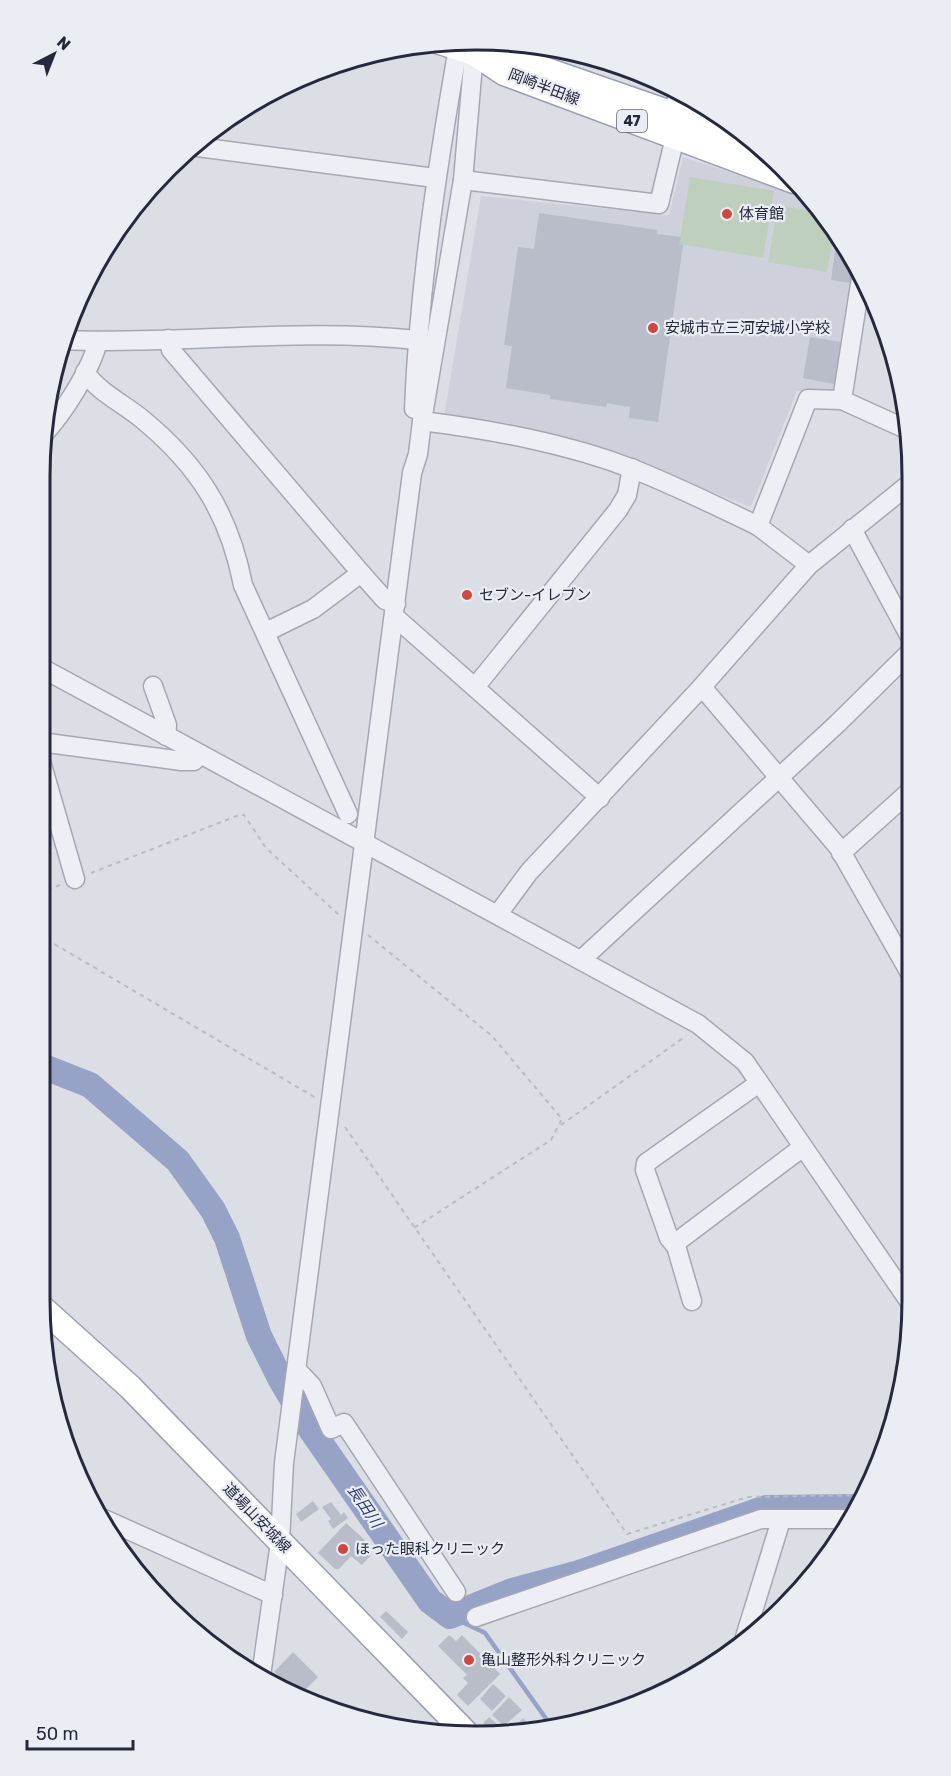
<svg xmlns="http://www.w3.org/2000/svg" width="951" height="1776" viewBox="0 0 951 1776" font-family="Rubik,'Noto Sans JP',sans-serif">
	<rect width="100%" height="100%" fill="#dcdee6"/>
	<polygon fill="#ced0db" points="683,157 809,197 822,210 855,267 838,391 797,391 751,507 630,461 444,417 481,196 669,215"/>
	<g fill="#bed0bd">
		<polygon points="690,177 774,191 763,258 679,244"/>
		<polygon points="778,205 816,212 815,218 828,220 834,232 827,272 768,262"/>
	</g>
	<g fill="none" stroke-linecap="round" stroke-linejoin="round">
		<polyline stroke="#96a3c7" stroke-width="4.5" points="450,1616 485,1633 552,1727"/>
		<polyline stroke="#96a3c7" stroke-width="26" points="39,1065 90,1085 178,1161 213,1210 227,1238 259,1336 280,1378 305,1421 430,1601 450,1616 512,1591 579,1573 766,1508 857,1507"/>
	</g>
	<g fill="#b9bcc9">
		<polygon points="539,213 658,230 657,234 681,237 679,244 683,245 658,422 629,418 630,407 607,403 606,407 550,399 550,395 506,388 512,346 504,345 518,247 534,249"/>
		<polygon points="837,237 854,265 851,283 831,280"/>
		<polygon points="810,337 841,342 834,384 803,378"/>
		<polygon points="313,1501 319,1509 301,1522 296,1514"/>
		<polygon points="331,1502 341,1515 344,1512 348,1518 333,1529 328,1521 331,1519 322,1507"/>
		<polygon points="346,1523 365,1540 360,1545 371,1555 362,1565 351,1556 339,1569 335,1569 318,1553"/>
		<polygon points="386,1611 408,1632 402,1639 380,1617"/>
		<polygon points="449,1635 456,1641 462,1635 500,1674 468,1706 457,1695 468,1683 463,1678 467,1675 438,1646"/>
		<polygon points="293,1652 318,1677 301,1694 274,1672"/>
		<polygon points="493,1684 506,1696 492,1711 480,1699"/>
		<polygon points="509,1697 522,1710 504,1726 492,1715"/>
		<polygon points="489,1717 497,1724 491,1731 483,1723"/>
		<polygon points="523,1718 534,1729 529,1733 513,1734 515,1732 513,1729"/>
	</g>
	<g fill="none" stroke-linecap="round" stroke-linejoin="round">
		<defs>
			<g id="minor">
				<polyline points="675,113 678,90"/>
				<polyline points="190,146 435,178"/>
				<polyline points="463,180 659,204 675,137"/>
				<polyline points="861,278 842,400 908,430"/>
				<polyline points="168,339 171,350 361,573 385,600 396,604"/>
				<path d="M62,340C180,345 299,327 417,340"/>
				<path d="M85,372C98,392 124,404 142,419C198,465 229,513 243,585L348,814"/>
				<path d="M414,409C419,287 437,168 458,48"/>
				<path d="M422,421C492,430 566,443 633,469C676,486 717,506 758,526"/>
				<path d="M42,436C63,414 91,370 98,341"/>
				<polyline points="852,529 909,635"/>
				<polyline points="809,565 758,526 808,399 842,400"/>
				<polyline points="395,617 600,798"/>
				<polyline points="266,632 313,609 361,573"/>
				<polyline points="40,667 698,1024 745,1062 911,1304"/>
				<polyline points="153,686 167,725 166,736"/>
				<polyline points="476,686 618,510 627,495 632,468"/>
				<polyline points="702,687 839,848 910,973"/>
				<polyline points="40,742 182,761 194,761 200,754"/>
				<polyline points="40,758 75,879"/>
				<polyline points="841,853 909,792"/>
				<polyline points="498,914 529,872 698,691 809,565 908,485"/>
				<polyline points="581,960 837,724 907,655"/>
				<polyline points="674,1244 803,1147"/>
				<polyline points="692,1301 676,1246 669,1238 645,1170 646,1163 759,1083"/>
				<polyline points="297,1370 312,1386 331,1429 344,1423 456,1592"/>
				<polyline points="104,1519 273,1595"/>
				<polyline points="476,1617 761,1519 849,1519"/>
				<polyline points="745,1637 781,1520"/>
				<polyline points="261,1676 280,1542 284,1463 412,473 418,454 422,421 463,180 474,53"/>
			</g>
			<g id="major">
				<polyline points="440,42 474,53 509,57 757,143"/>
				<polyline points="474,53 504,73 794,181"/>
				<polyline points="40,1306 130,1387 468,1735"/>
			</g>
		</defs>
		<use href="#minor" stroke="#a5a8b3" stroke-width="21"/>
		<use href="#major" stroke="#9b9fb2" stroke-width="27"/>
		<g stroke="#babcc4" stroke-width="2" stroke-dasharray="4.5 4.5" stroke-linecap="butt">
			<polyline points="91,873 239,815 244,815 266,848 339,915"/>
			<polyline points="39,893 60,885"/>
			<polyline points="39,935 316,1098"/>
			<polyline points="368,935 492,1036 562,1119 551,1140 414,1228"/>
			<polyline points="561,1125 686,1036"/>
			<polyline points="345,1127 627,1534 748,1497 866,1495"/>
		</g>
		<use href="#minor" stroke="#eeeff4" stroke-width="18"/>
		<use href="#major" stroke="#fff" stroke-width="24"/>
	</g>
	<g fill="#cd483f" stroke="#ebedf4" stroke-width="2">
		<circle cx="727" cy="214" r="6"/>
		<circle cx="653" cy="328" r="6"/>
		<circle cx="467" cy="595" r="6"/>
		<circle cx="343" cy="1549" r="6"/>
		<circle cx="469" cy="1660" r="6"/>
	</g>
	<g text-anchor="middle" dominant-baseline="central" stroke-width="4.5" stroke-linejoin="round" paint-order="stroke">
		<rect fill="#ebedf4" stroke="#616473" stroke-width="1.5" x="617" y="110" width="30" height="22" rx="4.5"/>
		<g font-size="14" font-weight="bold" fill="#26293c">
			<text x="632" y="121">47</text>
		</g>
		<g font-size="15" fill="#26293c" stroke="#ebedf4">
			<text transform="translate(544 87) rotate(21)">岡崎半田線</text>
			<text transform="translate(257 1518) rotate(46)">道場山安城線</text>
		</g>
		<g font-size="15" fill="#26293c" stroke="#ebedf4" text-anchor="start">
			<text x="739" y="214">体育館</text>
			<text x="665" y="328">安城市立三河安城小学校</text>
			<text x="479" y="595">セブン-イレブン</text>
			<text x="355" y="1549">ほった眼科クリニック</text>
			<text x="481" y="1660">亀山整形外科クリニック</text>
		</g>
		<g font-size="16" font-style="italic" fill="#303f6f" stroke="#ebedf4">
			<text transform="translate(365 1506) rotate(56)">長田川</text>
		</g>
	</g>
	<path d="M0 0H951V1776H0ZM476 50H476A426 426 0 0 1 902 476V1300A426 426 0 0 1 476 1726H476A426 426 0 0 1 50 1300V476A426 426 0 0 1 476 50Z" fill="#ebedf4" fill-rule="evenodd"/>
	<path fill="none" stroke="#26293c" stroke-width="3" d="M476 50H476A426 426 0 0 1 902 476V1300A426 426 0 0 1 476 1726H476A426 426 0 0 1 50 1300V476A426 426 0 0 1 476 50Z"/>
	<g transform="translate(54 54) rotate(42)" stroke="#ebedf4" stroke-width="4.5" paint-order="stroke">
	<path d="M0-4.5L10 22L0 15L-10 22Z" fill="#26293c"/>
	<text y="-9" font-size="16" font-weight="bold" text-anchor="middle" fill="#26293c">N</text>
	</g>
	<path d="M27 1740v9h106v-9" fill="none" stroke="#26293c" stroke-width="3"/>
	<text x="36" y="1740" font-size="18" fill="#26293c" stroke="#ebedf4" stroke-width="4.5" paint-order="stroke">50 m</text>
</svg>
